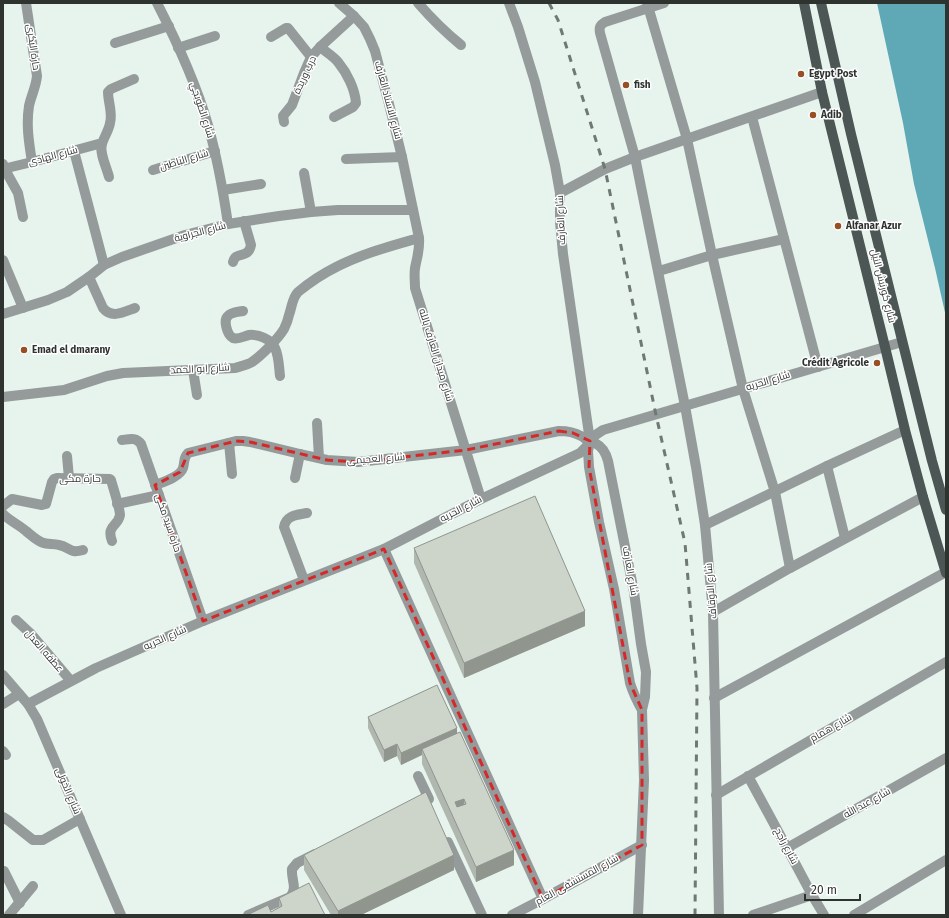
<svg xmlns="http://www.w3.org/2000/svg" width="949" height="918" viewBox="0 0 949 918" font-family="'Fira Sans',Cairo,sans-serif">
	<rect width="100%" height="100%" fill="#e7f3ed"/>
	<polygon fill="#5fa9b6" points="877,3 946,3 946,317 935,268 914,184 903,123"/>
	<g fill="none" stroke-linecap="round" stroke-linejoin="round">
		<g stroke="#959b9a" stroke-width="10">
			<path d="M26,3L37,76C36,87 31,96 29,106C26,125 29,143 32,162"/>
			<path d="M157,3C177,42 196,83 208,125C217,157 223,190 228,224"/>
			<path d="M339,3L354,16L364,27L370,39L375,51L389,104L402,157L419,238C420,250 417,257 415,268C414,275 415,281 415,288L481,499"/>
			<path d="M418,3C431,18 445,32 461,45"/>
			<path d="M509,3L518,27L535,82L555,165L560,193V222L563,254L590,441L588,451L589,467L599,522L614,589L630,683C633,693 637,701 642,710"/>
			<polyline points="647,3 687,139 712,255 743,389 775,492 790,568"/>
			<path d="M664,3L605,22C600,25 599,27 600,33L635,157L685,406L696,467L705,525L713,612L719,915"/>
			<polyline points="271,37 286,28 288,28 311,57"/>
			<polyline points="115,43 169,26"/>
			<path d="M320,47C326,52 333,56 338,62C347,73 355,89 356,103L353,107L334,117"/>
			<polyline points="178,48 215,36"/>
			<polyline points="752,117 818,367"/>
			<polyline points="284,122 283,116 292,105 304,73 311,57 320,47 354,16"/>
			<polyline points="74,151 104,265"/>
			<polyline points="346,159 402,157"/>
			<polyline points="3,164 8,175 18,193 23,217"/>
			<polyline points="3,169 32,162 102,143"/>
			<polyline points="153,170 215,151"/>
			<polyline points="304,173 311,212"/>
			<path d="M109,177C107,168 99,153 102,144C104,137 109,130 110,123C113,113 108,102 108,92L111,89L134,79"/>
			<polyline points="223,190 261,184"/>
			<polyline points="560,193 605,169 635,157 822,92"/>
			<polyline points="3,260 23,308"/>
			<path d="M233,262C236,250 248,260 251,245L244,221"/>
			<polyline points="659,271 712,255 784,239"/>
			<path d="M89,277L103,308C112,319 124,312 135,308"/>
			<path d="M243,311C238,312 231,312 228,316C223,320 227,335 233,338C238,340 244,336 249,335C258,334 271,339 275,348C279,356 279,368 280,376"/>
			<polyline points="3,314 48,300 67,292 89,277 104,265 122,257 185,235 228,224 279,216 311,212 338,210 413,210"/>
			<polyline points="193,370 197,395"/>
			<path d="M3,397L64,390L107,376L123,373L235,368C241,366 247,365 252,362C261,356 278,339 284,329C286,325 288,320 289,315C292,307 292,298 298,292C304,287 311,282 317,278C349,257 384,248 419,238"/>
			<polyline points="317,423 319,458"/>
			<path d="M122,440C130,439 136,437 141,444L203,621"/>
			<polyline points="229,443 232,474"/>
			<polyline points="67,456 69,478"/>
			<polyline points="827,466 845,538"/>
			<polyline points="295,478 300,454"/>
			<path d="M155,485C163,482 180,477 183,468C185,462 183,458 188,453L236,441H243L250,442L300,454L327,460L358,462L466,450L559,431C567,431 574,432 581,436C584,437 586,440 589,441C594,444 590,441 595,443C603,447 606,453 608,461L634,592L641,644L646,672L645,697L642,710L644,780L638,915"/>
			<polyline points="117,504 159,495"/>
			<path d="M3,506L12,499L42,505L46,504L52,482L54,479L57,478L110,479L111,480C113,487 120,509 120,515C118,527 106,525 112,541"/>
			<path d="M3,514C10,521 19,525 26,531C31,535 35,539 41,542C47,545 53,543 59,545C70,547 69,554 83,550"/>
			<polyline points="705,525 827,466 905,430"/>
			<polyline points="384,549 543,899"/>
			<path d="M304,580L284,527C286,515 297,515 307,513"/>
			<polyline points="713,612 790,568 923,497"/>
			<polyline points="16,620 31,634 71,681"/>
			<polyline points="3,675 28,704 37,719 121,915"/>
			<polyline points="714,698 946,572"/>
			<polyline points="3,704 19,694"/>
			<polyline points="28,704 96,668 203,621 384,549 481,499 580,453 586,447 594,436 603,430 902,342"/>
			<polyline points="3,751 6,755"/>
			<polyline points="418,776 429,799 423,801"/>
			<polyline points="748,776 787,848 812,895 824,915"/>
			<polyline points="716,795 946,662"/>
			<polyline points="3,817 9,821 33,840 43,840 80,819"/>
			<polyline points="448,842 482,915"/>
			<polyline points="787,848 946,758"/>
			<polyline points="4,871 20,903"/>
			<polyline points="9,915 33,886"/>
			<path d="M248,915L290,897C298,888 291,880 292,869L297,863L315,854"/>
			<polyline points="512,915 543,899 642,845"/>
			<polyline points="753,915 812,895"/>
			<polyline points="854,915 946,860"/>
		</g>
		<g stroke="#4c5655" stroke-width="10">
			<polyline points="804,3 822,92 885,347 905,430 923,497 946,573"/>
			<polyline points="821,3 851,134 932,461 946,510"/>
		</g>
		<polyline stroke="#707874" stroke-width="3" stroke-dasharray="7 7" stroke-linecap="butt" points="549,3 558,20 605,169 656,415 685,543 697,688 695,915"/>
	</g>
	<g fill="#b0b7af">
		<polygon points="414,548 585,626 464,678 414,563"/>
		<polygon points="368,717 457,734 514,865 476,882 422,764 422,755 401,765 397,756 384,762 368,728"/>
		<polygon points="304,855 454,870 361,915 331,915 304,870"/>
		<polygon points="279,898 325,915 271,912 279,908"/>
	</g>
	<g fill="#90958e">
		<polygon points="585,611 585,626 464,678 464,663"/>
		<polygon points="457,728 457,739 422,749 422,755 401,765 401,753"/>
		<polygon points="397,744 397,756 384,762 384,750"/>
		<polygon points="464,799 464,814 455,817 455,802"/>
		<polygon points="514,850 514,865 476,882 476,867"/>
		<polygon points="454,855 454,870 361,915 338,915 338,911"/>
	</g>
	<g fill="#cdd5cb" stroke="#90958e" fill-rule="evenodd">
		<polygon points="535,496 585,611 464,663 414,548"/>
		<polygon points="437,685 457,728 401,753 397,744 384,750 368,717"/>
		<path d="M460,732L514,850L476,867L422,749ZM464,799L466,804L457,807L455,802Z"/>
		<polygon points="426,792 454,855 338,911 304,855"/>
		<polygon points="309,883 325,915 247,915 268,905 271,912 282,906 279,898"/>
	</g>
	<path fill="none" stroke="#d62828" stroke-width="3" stroke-dasharray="8 5" stroke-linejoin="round" d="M559,431L573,433L590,441L589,467L630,683L642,710V845L543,899L384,549L203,621L155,485L180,472L188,453L236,441L250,442L327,460L358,462L466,450Z"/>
	<g fill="#955025" stroke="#fff" stroke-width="1.5">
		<circle cx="801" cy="74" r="4"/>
		<circle cx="626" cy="85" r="4"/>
		<circle cx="813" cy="115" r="4"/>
		<circle cx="838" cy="226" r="4"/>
		<circle cx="24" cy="350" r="4"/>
		<circle cx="877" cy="363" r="4"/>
	</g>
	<g text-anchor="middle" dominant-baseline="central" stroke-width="3" stroke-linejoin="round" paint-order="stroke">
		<g font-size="10" fill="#2e3330" stroke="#fff">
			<text transform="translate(33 47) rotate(82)">حارة البكرى</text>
			<text transform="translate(305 75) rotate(-65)">درب وريدة</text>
			<text transform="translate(388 100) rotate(75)">شارع الاستاذ العارف</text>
			<text transform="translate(202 110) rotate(72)">شارع الطوبجي</text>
			<text transform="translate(53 156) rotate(-15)">شارع الهادى</text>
			<text transform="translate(184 160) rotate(-17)">شارع الباطين</text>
			<text transform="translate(561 220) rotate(-93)">شارع العارف</text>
			<text transform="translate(200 232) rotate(-15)">شارع الجراوية</text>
			<text transform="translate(883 286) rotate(76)">شارع كورنيش النيل</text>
			<text transform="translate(436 355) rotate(73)">شارع ميدان العارف بالله</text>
			<text transform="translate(200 369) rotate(-3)">شارع ابو الحمد</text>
			<text transform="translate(768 381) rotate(-17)">شارع الحريه</text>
			<text transform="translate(376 459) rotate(-4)">شارع العجيمى</text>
			<text x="80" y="479">حارة مكى</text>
			<text transform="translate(461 509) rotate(-27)">شارع الحريه</text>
			<text transform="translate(168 523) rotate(71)">حارة سيد مكى</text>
			<text transform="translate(630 571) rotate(80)">شارع العارف</text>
			<text transform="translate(711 591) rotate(-95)">شارع الاوقاف</text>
			<text transform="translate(165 638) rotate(-24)">شارع الحريه</text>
			<text transform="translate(44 651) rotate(49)">عطفه العدل</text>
			<text transform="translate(831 728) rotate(-30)">شارع همام</text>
			<text transform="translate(68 791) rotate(67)">شارع الخولى</text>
			<text transform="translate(867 803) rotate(-29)">شارع عبد الله</text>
			<text transform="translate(786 846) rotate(62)">شارع راجح</text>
			<text transform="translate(577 880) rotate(-29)">شارع المستشفى العام</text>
		</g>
		<g font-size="10" font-weight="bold" fill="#2e3330" stroke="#fff" text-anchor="start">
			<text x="809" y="74">Egypt Post</text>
			<text x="634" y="85">fish</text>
			<text x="821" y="115">Adib</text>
			<text x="846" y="226">Alfanar Azur</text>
			<text x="32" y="350">Emad el dmarany</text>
			<text x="869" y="363" text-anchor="end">Crédit Agricole</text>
		</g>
	</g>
	<rect width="949" height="918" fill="none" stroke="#2e3330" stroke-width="8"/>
	<path d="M805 894v6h55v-6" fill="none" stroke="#2e3330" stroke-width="2"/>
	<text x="811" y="894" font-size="12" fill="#2e3330" stroke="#ffffff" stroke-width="3" paint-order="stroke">20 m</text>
</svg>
